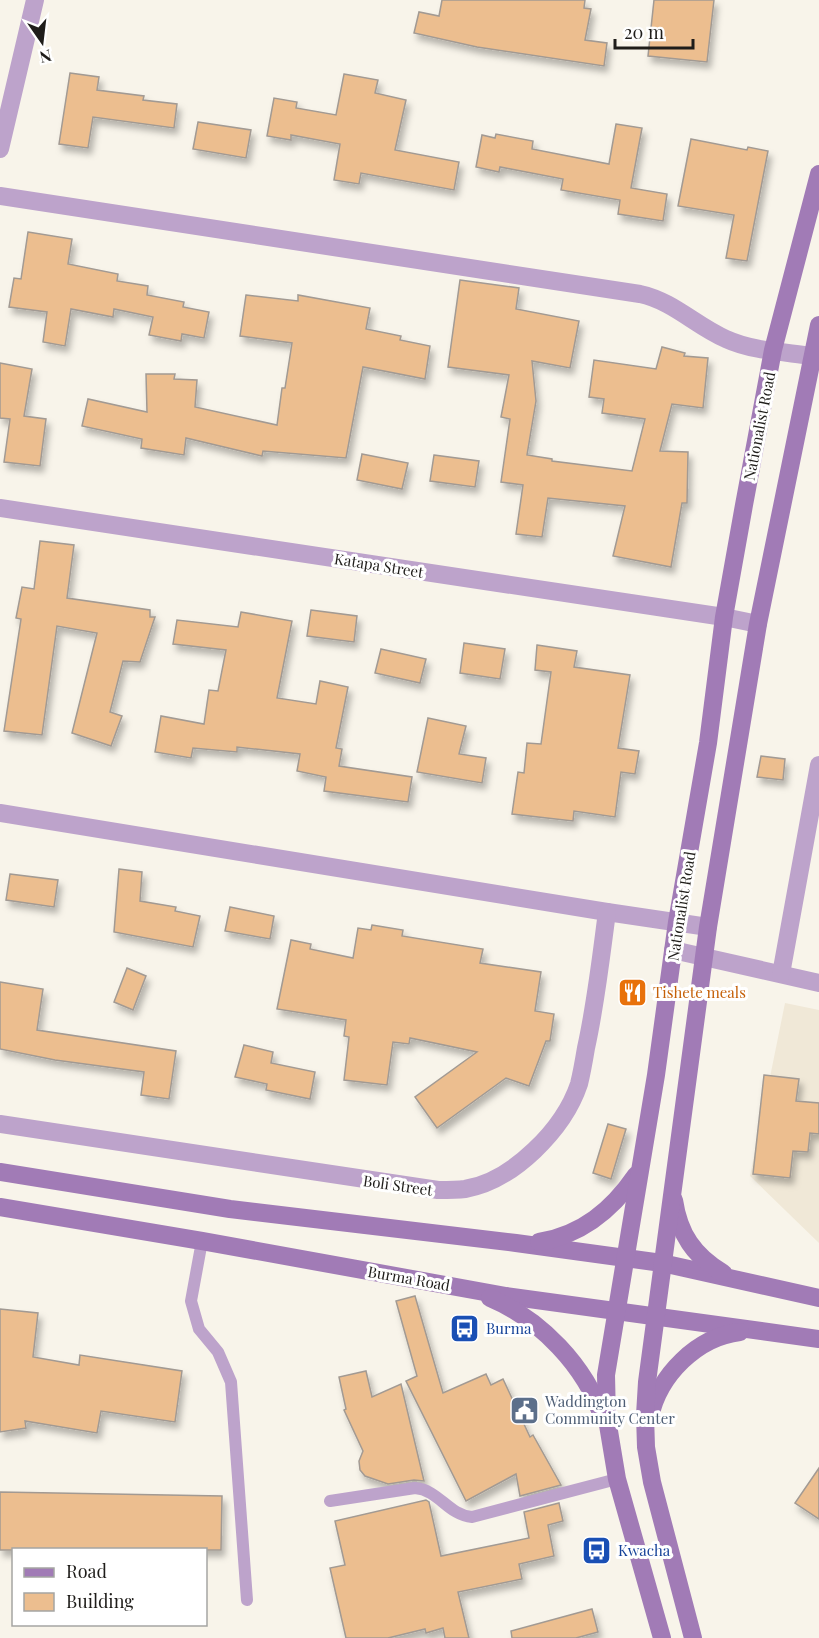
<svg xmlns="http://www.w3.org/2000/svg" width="819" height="1638" viewBox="0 0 819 1638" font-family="'Playfair Display',serif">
	<defs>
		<filter id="shadow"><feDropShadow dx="3.5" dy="6" stdDeviation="3" flood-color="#0004"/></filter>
	</defs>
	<rect width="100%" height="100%" fill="#f8f4ea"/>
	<polygon fill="#f0e8d7" points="785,1003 819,1010 819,1243 750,1176"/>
	<g fill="#ecbe8f" stroke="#a29a93" stroke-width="1.5" filter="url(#shadow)">
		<polygon points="442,0 585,0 584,8 591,9 585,40 607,43 604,66 477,47 414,33 419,12 439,16"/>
		<polygon points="654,0 714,0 707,62 648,56"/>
		<polygon points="70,73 99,77 97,90 144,96 143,100 177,104 174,128 93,117 88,148 59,144"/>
		<polygon points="344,74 378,80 375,93 406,100 395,150 459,162 454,190 361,173 359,184 334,180 340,144 291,135 291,140 267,136 274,98 297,102 296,108 336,115"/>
		<polygon points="198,122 251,130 246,158 193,149"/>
		<polygon points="616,124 642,128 631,188 667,194 663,221 618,214 620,200 561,190 563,179 500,167 499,172 476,167 482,135 495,138 496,134 533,141 532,149 609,164"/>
		<polygon points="691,139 747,150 748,147 768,151 747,261 726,258 734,215 678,206"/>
		<polygon points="28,232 72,239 68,264 118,274 117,281 148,286 147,295 184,302 183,307 209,312 204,338 182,334 181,341 149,335 153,317 114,309 113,317 71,309 65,346 43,342 47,312 9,307 14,278 21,279"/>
		<polygon points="460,280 519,288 516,309 579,321 570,368 532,361 536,401 527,455 552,459 552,461 632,471 645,419 602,413 604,399 589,397 594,360 656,369 662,347 685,353 684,356 708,358 703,408 672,404 660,451 688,452 687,503 682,503 671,567 613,556 625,506 548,498 542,537 516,534 523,485 501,482 510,419 501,417 509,375 448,367"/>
		<polygon points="246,295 298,301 298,295 370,308 366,329 401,336 400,340 430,346 425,379 363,367 346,458 263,451 262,456 186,438 184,455 141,448 142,439 82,426 88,399 147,412 146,374 175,374 174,379 197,380 195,407 277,425 282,388 285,388 292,343 240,336"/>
		<polygon points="0,363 32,369 24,416 46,419 40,466 4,462 10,419 0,418"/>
		<polygon points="362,454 408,463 402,489 357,480"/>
		<polygon points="434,455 479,461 475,487 430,481"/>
		<polygon points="40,541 74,545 67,598 150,610 150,617 155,617 140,662 123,661 110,712 122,716 111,746 72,733 97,633 57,626 42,735 4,731 21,619 16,618 22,587 34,589"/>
		<polygon points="311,610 357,616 354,642 307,636"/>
		<polygon points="241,612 292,621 277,698 316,704 320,681 348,687 336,748 342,749 339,766 412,777 408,802 324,791 326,777 297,771 300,754 237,747 237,752 193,748 191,758 155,752 161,716 204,724 209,690 218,691 226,650 173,644 177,620 238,627"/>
		<polygon points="464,643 505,649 500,679 460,673"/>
		<polygon points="537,645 577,651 574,667 630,675 618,748 639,751 635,774 621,772 615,817 574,811 573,821 512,814 518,772 524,773 527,743 541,744 551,672 535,670"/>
		<polygon points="381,649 426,659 420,683 375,673"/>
		<polygon points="428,718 466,726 459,754 486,758 482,783 417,772"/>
		<polygon points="761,756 785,759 783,780 757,777"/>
		<polygon points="119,869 142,872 140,901 176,907 175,911 200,916 193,947 114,932"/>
		<polygon points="10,874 58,880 54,907 6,900"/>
		<polygon points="230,907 274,916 270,939 225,931"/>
		<polygon points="372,925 403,930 402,936 483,949 480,963 541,972 535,1011 554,1014 550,1041 546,1041 529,1086 506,1078 437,1128 415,1097 477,1052 410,1038 409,1044 393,1042 387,1085 344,1080 349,1037 344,1036 346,1020 277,1009 291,940 311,944 310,949 353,958 358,928 371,930"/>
		<polygon points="127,968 146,976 133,1010 114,1002"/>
		<polygon points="0,982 43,989 37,1030 176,1051 169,1099 141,1095 144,1072 55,1060 0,1049"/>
		<polygon points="244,1045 273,1052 271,1063 315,1072 310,1099 266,1090 267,1084 235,1077"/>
		<polygon points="764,1075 799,1079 796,1101 819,1103 819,1134 810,1133 808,1152 793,1151 790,1178 753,1174"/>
		<polygon points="608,1124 626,1129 611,1179 593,1173"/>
		<polygon points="415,1296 443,1393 486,1374 491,1385 503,1379 530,1437 533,1435 561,1485 520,1496 516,1474 466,1501 406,1381 417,1376 396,1301"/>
		<polygon points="0,1309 38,1313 33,1357 79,1365 80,1355 182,1371 175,1422 101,1411 97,1433 25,1421 26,1428 0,1432"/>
		<polygon points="366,1371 372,1397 401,1384 424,1481 414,1480 388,1484 365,1476 360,1470 359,1461 363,1451 344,1410 346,1409 339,1377"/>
		<polygon points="819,1468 819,1519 795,1503"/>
		<polygon points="0,1492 222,1496 221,1550 0,1550"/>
		<polygon points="426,1500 429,1502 441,1556 529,1538 524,1512 559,1503 563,1521 548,1525 554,1556 519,1564 522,1579 458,1592 469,1638 445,1638 443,1628 426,1633 425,1629 388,1638 346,1638 330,1568 345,1565 335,1521"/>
		<polygon points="592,1609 598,1632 576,1638 512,1638 511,1631"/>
	</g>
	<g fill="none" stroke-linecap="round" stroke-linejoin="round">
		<g stroke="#bda3cb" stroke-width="12">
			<polyline points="202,1241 191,1301 199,1329 218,1352 231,1382 247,1600"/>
			<path d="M330,1501L415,1488C439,1490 448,1515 472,1517L617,1479"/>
		</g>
		<g stroke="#bda3cb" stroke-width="18">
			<polyline points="0,149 35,0"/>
			<path d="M0,196L640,294C673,301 696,326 726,339C752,351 785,352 812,356"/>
			<polyline points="0,508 724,617 758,624"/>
			<polyline points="0,813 607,912 708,927"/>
			<polyline points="673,950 819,983"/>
			<polyline points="781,974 819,765"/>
			<path d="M0,1124L438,1190C447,1190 457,1190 465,1189C513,1181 564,1129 579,1084C582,1072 584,1060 586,1048C596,1003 601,957 607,912"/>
		</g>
		<g stroke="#a17bb6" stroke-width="18">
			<polyline points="0,1172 230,1209 516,1243 662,1263 819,1298"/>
			<path d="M674,1200C679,1234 694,1256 723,1273"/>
			<polyline points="0,1207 202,1241 506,1296 819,1339"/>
			<path d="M539,1242C582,1235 612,1210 636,1175"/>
			<path d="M490,1298C540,1319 586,1366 603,1419"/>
			<path d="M650,1417C659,1375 697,1337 740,1332"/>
			<polyline points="662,1638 617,1479 607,1419 606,1375 656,1075 677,922 708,743 724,617 744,505 773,350 819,174"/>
			<polyline points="693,1638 652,1482 646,1447 645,1415 647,1382 708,927 758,624 819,325"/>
		</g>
	</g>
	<defs>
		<symbol id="restaurant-square" viewBox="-11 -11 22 22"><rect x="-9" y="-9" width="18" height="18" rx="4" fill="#e8710a" stroke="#fff"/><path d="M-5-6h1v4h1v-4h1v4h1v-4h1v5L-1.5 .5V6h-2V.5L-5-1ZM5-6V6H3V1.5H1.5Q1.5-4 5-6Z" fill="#fff"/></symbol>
		<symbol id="bus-square" viewBox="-11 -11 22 22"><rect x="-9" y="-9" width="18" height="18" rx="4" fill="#1a4fb4" stroke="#fff"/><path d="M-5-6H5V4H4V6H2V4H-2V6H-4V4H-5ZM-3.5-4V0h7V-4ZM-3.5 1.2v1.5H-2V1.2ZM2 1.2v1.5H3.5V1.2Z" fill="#fff"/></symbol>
		<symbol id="civic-square" viewBox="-11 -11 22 22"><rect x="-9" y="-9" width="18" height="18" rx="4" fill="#5c6f8a" stroke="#fff"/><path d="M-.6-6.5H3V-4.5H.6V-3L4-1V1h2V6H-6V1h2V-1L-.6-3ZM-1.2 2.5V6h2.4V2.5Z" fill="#fff"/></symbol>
	</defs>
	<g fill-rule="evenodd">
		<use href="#restaurant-square" x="616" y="976" width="33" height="33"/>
		<use href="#bus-square" x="448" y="1312" width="33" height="33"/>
		<use href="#civic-square" x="508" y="1394" width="33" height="33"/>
		<use href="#bus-square" x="580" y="1534" width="33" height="33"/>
	</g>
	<g text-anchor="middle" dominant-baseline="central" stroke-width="6" stroke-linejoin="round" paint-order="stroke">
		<g font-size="15" fill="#1f1d1a" stroke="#fff">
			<text transform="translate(759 426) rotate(-79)">Nationalist Road</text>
			<text transform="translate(379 565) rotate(9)">Katapa Street</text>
			<text transform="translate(681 906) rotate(-81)">Nationalist Road</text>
			<text transform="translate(398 1185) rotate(8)">Boli Street</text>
			<text transform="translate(409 1278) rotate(10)">Burma Road</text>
		</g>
		<g font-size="15" fill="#c56008" stroke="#fff" text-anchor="start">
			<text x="653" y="992">Tishete meals</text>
		</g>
		<g font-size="15" fill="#164399" stroke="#fff" text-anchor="start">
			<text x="486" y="1328">Burma</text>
			<text x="618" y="1550">Kwacha</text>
		</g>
		<g font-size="15" fill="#4e5e75" stroke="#fff" text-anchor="start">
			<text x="545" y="1401">Waddington<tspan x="545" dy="17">Community Center</tspan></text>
		</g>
	</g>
	<rect x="12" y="1548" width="195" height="78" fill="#ffffff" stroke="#a5a5a3" stroke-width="1.5"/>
	<rect x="24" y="1568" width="30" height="9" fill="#a17bb6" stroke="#a5a5a3" stroke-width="1.5"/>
	<text x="66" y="1578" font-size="18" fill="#1f1d1a">Road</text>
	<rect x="24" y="1593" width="30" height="18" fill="#ecbe8f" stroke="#a5a5a3" stroke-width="1.5"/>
	<text x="66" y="1608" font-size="18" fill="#1f1d1a">Building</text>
	<g transform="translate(42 42) rotate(166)" stroke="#ffffff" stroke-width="4.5" paint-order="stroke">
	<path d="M0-4.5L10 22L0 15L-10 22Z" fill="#1f1d1a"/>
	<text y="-9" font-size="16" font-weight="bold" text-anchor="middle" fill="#1f1d1a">N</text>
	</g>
	<path d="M615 39v9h78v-9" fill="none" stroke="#1f1d1a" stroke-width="3"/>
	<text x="624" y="39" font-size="18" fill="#1f1d1a" stroke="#ffffff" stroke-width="4.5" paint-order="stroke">20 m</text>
</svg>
